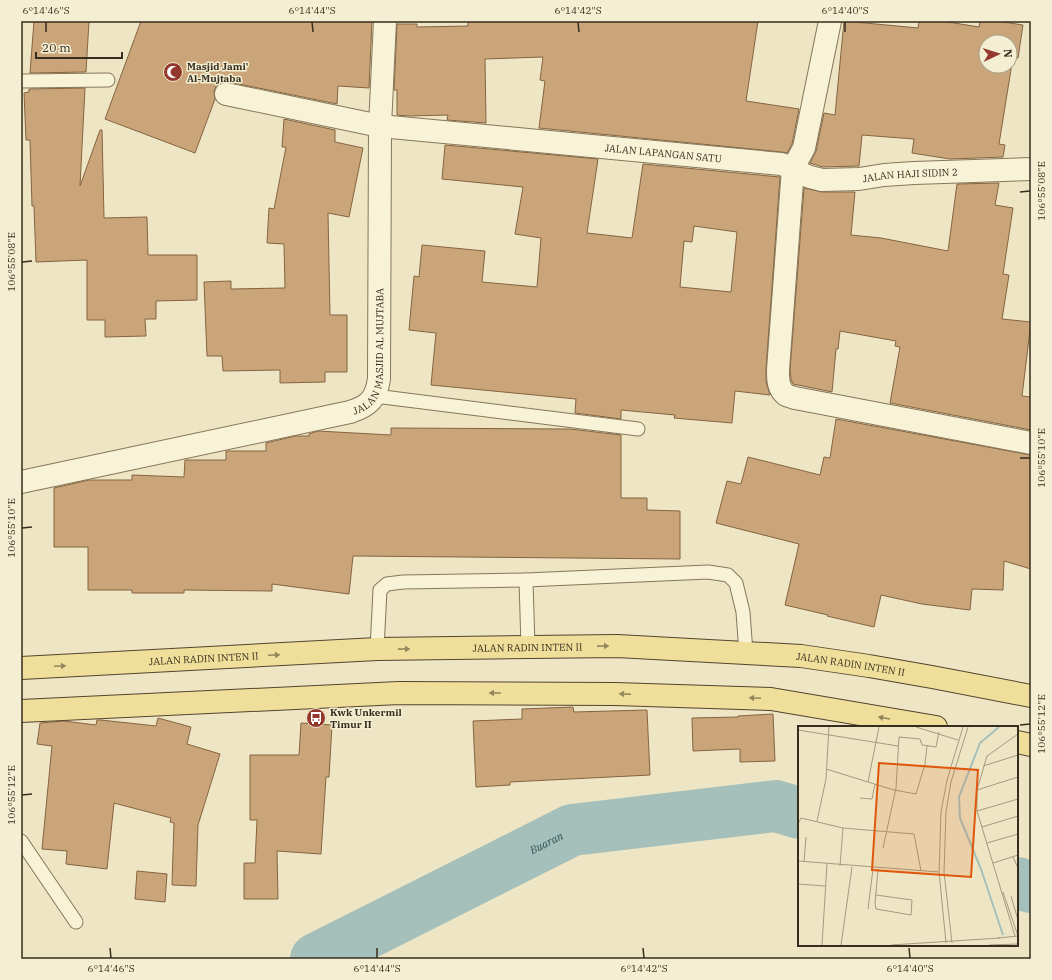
<svg xmlns="http://www.w3.org/2000/svg" width="1052" height="980" viewBox="0 0 1052 980" font-family="'IBM Plex Serif',serif">
	<rect width="100%" height="100%" fill="#ede5c3"/>
	<g fill="none" stroke-linecap="round" stroke-linejoin="round">
		<g stroke="#a5c0bb" stroke-width="52">
			<polyline points="1017,883 1031,887"/>
			<path id="s1" d="M316,959L572,830L776,806L799,813"/>
		</g>
	</g>
	<g fill="#caa57a" stroke="#856441" fill-rule="evenodd">
		<polygon points="34,21 89,21 86,72 30,73"/>
		<polygon points="141,21 372,21 369,88 338,86 337,104 229,82 222,82 216,86 214,91 215,99 195,153 105,119"/>
		<polygon points="468,21 758,21 746,101 799,109 792,144 787,153 782,152 539,128 545,81 540,80 543,57 485,59 486,123 447,120 448,115 408,116 397,115 397,90 394,90 397,24 417,24 417,27 468,26"/>
		<path d="M844,21L918,28L919,21H942L979,27L980,21H997L1023,25L1018,58L1013,57L999,144L1005,145L1003,157L950,159L912,153L914,139L862,135L859,166L823,167L810,163L816,151L824,113L835,115ZM986,42H1010V66H986Z"/>
		<polygon points="85,88 80,186 100,130 102,130 104,218 147,217 148,255 197,255 197,300 156,301 156,319 145,319 146,336 105,337 105,320 87,320 87,260 36,262 34,206 32,206 30,140 26,140 24,93 29,92 29,89"/>
		<polygon points="284,119 335,130 335,142 363,148 349,217 328,213 330,315 347,315 347,372 325,372 325,382 280,383 280,370 223,371 222,356 207,356 204,282 231,281 231,289 285,288 284,244 267,243 269,208 274,209 286,147 282,147"/>
		<path d="M445,145L598,159L587,233L632,238L643,164L780,177L766,369V382L770,395L735,391L732,423L674,418L675,415L621,410V419L575,413L576,399L431,385L436,333L409,330L414,276L419,277L422,245L485,251L482,282L537,287L541,238L515,234L523,187L442,179ZM694,226L737,232L731,292L680,287L684,241L692,242Z"/>
		<polygon points="999,183 995,205 1013,208 1003,274 1009,275 1002,319 1031,322 1022,396 1031,397 1031,430 890,403 900,347 895,346 896,341 840,331 838,349 836,349 832,392 793,384 791,379 790,370 804,188 822,192 855,192 851,235 881,238 948,251 957,184"/>
		<polygon points="836,419 1031,455 1031,569 1004,561 1003,590 972,589 970,610 922,604 881,595 874,627 827,616 828,615 785,605 799,544 716,523 727,481 741,484 748,457 820,475 824,457 830,458"/>
		<polygon points="391,428 570,429 621,435 621,498 647,498 647,510 680,511 680,559 353,556 349,594 272,584 272,591 184,590 184,593 132,593 132,590 88,590 88,547 54,547 54,488 89,480 132,480 132,475 184,477 185,460 226,460 226,451 266,451 266,443 295,436 309,436 309,434 318,431 391,435"/>
		<polygon points="573,707 574,712 647,710 650,775 510,782 510,785 476,787 473,721 522,719 522,709"/>
		<polygon points="773,714 775,761 740,762 740,749 693,751 692,718 738,717 738,716"/>
		<polygon points="158,718 191,727 187,744 220,754 198,825 196,886 172,885 174,823 170,822 171,818 114,803 107,869 66,864 67,851 42,849 52,746 37,744 40,723 64,721 96,725 97,720 101,720 156,726"/>
		<polygon points="301,723 332,725 329,777 326,777 321,854 277,851 278,899 244,899 244,863 255,863 257,820 250,820 250,755 299,755"/>
		<polygon points="137,871 167,874 165,902 135,899"/>
	</g>
	<g fill="none" stroke-linecap="round" stroke-linejoin="round">
		<defs>
			<g id="lane">
				<polyline points="21,81 108,80"/>
				<polyline points="375,396 638,429"/>
				<polyline points="528,647 526,580 708,572 728,575 736,583 743,612 746,653"/>
				<polyline points="377,649 380,590 387,584 403,582 526,580"/>
				<polyline points="21,841 76,922"/>
			</g>
			<g id="street">
				<path d="M830,21L804,148L793,168L778,370C778,379 778,389 786,395C788,396 792,397 795,398L1031,443"/>
				<path id="s2" d="M226,94L380,126L781,164L793,168L800,173L810,177L822,180L859,179L884,175L914,173L1031,169"/>
				<path id="s3" d="M21,482L350,412C369,406 376,399 379,379L380,126L385,21"/>
			</g>
			<g id="primary">
				<path id="s4" d="M21,668L377,649L617,646L801,656L869,666L932,677L1031,696"/>
				<polyline points="21,711 399,693 615,694 771,699 936,727"/>
				<polyline points="1017,742 1031,745"/>
			</g>
		</defs>
		<use href="#lane" stroke="#86775a" stroke-width="15"/>
		<use href="#street" stroke="#86775a" stroke-width="24"/>
		<use href="#primary" stroke="#54442e" stroke-width="24"/>
		<use href="#lane" stroke="#f8f2d6" stroke-width="13"/>
		<use href="#street" stroke="#f8f2d6" stroke-width="22"/>
		<use href="#primary" stroke="#efdf9b" stroke-width="22"/>
	</g>
	<defs><path id="oneway-solid" d="M-6-.8H1V-3.2L6.5 0L1 3.2V.8H-6Z"/></defs>
	<g fill="#92865c">
		<use href="#oneway-solid" transform="translate(603 646) rotate(-1)"/>
		<use href="#oneway-solid" transform="translate(404 649) rotate(-1)"/>
		<use href="#oneway-solid" transform="translate(274 655) rotate(-3)"/>
		<use href="#oneway-solid" transform="translate(60 666) rotate(-3)"/>
		<use href="#oneway-solid" transform="translate(495 693) rotate(-180)"/>
		<use href="#oneway-solid" transform="translate(625 694) rotate(-178)"/>
		<use href="#oneway-solid" transform="translate(755 698) rotate(-178)"/>
		<use href="#oneway-solid" transform="translate(884 718) rotate(-170)"/>
	</g>
	<path fill="none" stroke="#362d1e" stroke-width="1.5" d="M46,22V32M312,22L313,32M578,22L579,32M845,22V32M1020,192L1030,191M22,262L32,261M1020,458H1030M22,528L32,527M1020,725L1030,724M22,795L32,794M110,948L111,958M377,948V958M643,948L644,958M909,948L910,958"/>
	<defs>
		<symbol id="mosque-disc" viewBox="-11 -11 22 22"><circle r="9.5" fill="#93382c" stroke="#f4efd2"/><path d="M3.5-4.9A6 6 0 1 0 3.5 4.9A5 5 0 1 1 3.5-4.9Z" fill="#fff"/></symbol>
		<symbol id="bus-disc" viewBox="-11 -11 22 22"><circle r="9.5" fill="#93382c" stroke="#f4efd2"/><path d="M-5-6H5V4H4V6H2V4H-2V6H-4V4H-5ZM-3.5-4V0h7V-4ZM-3.5 1.2v1.5H-2V1.2ZM2 1.2v1.5H3.5V1.2Z" fill="#fff"/></symbol>
	</defs>
	<g fill-rule="evenodd">
		<use href="#mosque-disc" x="162" y="61" width="22" height="22"/>
		<use href="#bus-disc" x="305" y="707" width="22" height="22"/>
	</g>
	<g text-anchor="middle" dominant-baseline="central" stroke-width="3" stroke-linejoin="round" paint-order="stroke">
		<g font-size="10" font-weight="bold" fill="#362d1e" stroke="#f4efd2" text-anchor="start">
			<text x="187" y="66">Masjid Jami'<tspan x="187" dy="12">Al-Mujtaba</tspan></text>
			<text x="330" y="712">Kwk Unkermil<tspan x="330" dy="12">Timur II</tspan></text>
		</g>
		<g font-size="10" fill="#362d1e" stroke="#f4efd2">
			<text stroke="none"><textPath href="#s2" startOffset="442">JALAN LAPANGAN SATU</textPath></text>
			<text stroke="none"><textPath href="#s2" startOffset="693">JALAN HAJI SIDIN 2</textPath></text>
			<text stroke="none"><textPath href="#s3" startOffset="407">JALAN MASJID AL MUJTABA</textPath></text>
			<text stroke="none"><textPath href="#s4" startOffset="507">JALAN RADIN INTEN II</textPath></text>
			<text stroke="none"><textPath href="#s4" startOffset="183">JALAN RADIN INTEN II</textPath></text>
			<text stroke="none"><textPath href="#s4" startOffset="831">JALAN RADIN INTEN II</textPath></text>
		</g>
		<g font-size="11" font-style="italic" fill="#2e5456" stroke="#f4efd2">
			<text stroke="none"><textPath href="#s1" startOffset="258">Buaran</textPath></text>
		</g>
	</g>
	<g transform="translate(798 726)">
		<rect width="220" height="220" fill="#ede5c3"/>
		<path fill="none" stroke="#a5c0bb" stroke-width="2" d="M201,1L182,17L161,71L162,92L183,143L205,209"/>
		<path fill="none" stroke="#a49b81" stroke-width="1" d="M118,1L160,14M0,4L100,20M185,40L220,29M28,43L96,64L118,68L127,38L129,20M70,56L81,1M179,64L220,51M62,72L74,73L77,58M179,85L220,73M19,95L28,53L31,1M0,98L3,92L45,102L116,108L123,145M184,101L220,90M189,117L220,108M85,122L98,62L101,11L122,13L124,19L138,21L141,6M215,131L220,142M0,135L141,146M6,136L8,111M195,137L220,129M42,140L45,102M0,158L27,160M205,166L220,210M78,169L114,174L113,189L78,183L77,178L80,143M213,170L220,194M70,183L75,143M217,210L179,85V64L189,30L220,8M200,212L220,210M148,217L141,146L143,86L149,54L165,1M154,217L146,146L148,86L153,56L170,1M24,219L29,138M43,219L54,141M93,219L202,212M191,219L220,218"/>
		<path fill="#df570d" fill-opacity="0.15" stroke="#df570d" stroke-width="2" d="M81,37L180,44L173,151L74,144Z"/>
		<rect width="220" height="220" fill="none" stroke="#362d1e" stroke-width="2"/>
	</g>
	<rect width="1052" height="980" fill="none" stroke="#f4efd2" stroke-width="44"/>
	<g transform="translate(998 54) rotate(86)"><circle r="19" fill="#f4efd2" stroke="#a8a18a"/>
	<path d="M0-3L7 15L0 10L-7 15Z" fill="#93382c"/>
	<text y="-6" font-size="11" font-weight="bold" text-anchor="middle" fill="#362d1e">N</text>
	</g>
	<path d="M36 52v6h86v-6" fill="none" stroke="#362d1e" stroke-width="2"/>
	<text x="42" y="52" font-size="12" fill="#362d1e" stroke="#f4efd2" stroke-width="3" paint-order="stroke">20 m</text>
	<rect x="22" y="22" width="1008" height="936" fill="none" stroke="#362d1e" stroke-width="1.5"/>
	<g font-size="10" text-anchor="middle" fill="#362d1e">
		<text x="46" y="14">6°14'46"S</text>
		<text x="312" y="14">6°14'44"S</text>
		<text x="578" y="14">6°14'42"S</text>
		<text x="845" y="14">6°14'40"S</text>
		<text transform="translate(1041 191) rotate(-90)" y="4">106°55'08"E</text>
		<text transform="translate(11 262) rotate(-90)" y="4">106°55'08"E</text>
		<text transform="translate(1041 458) rotate(-90)" y="4">106°55'10"E</text>
		<text transform="translate(11 528) rotate(-90)" y="4">106°55'10"E</text>
		<text transform="translate(1041 724) rotate(-90)" y="4">106°55'12"E</text>
		<text transform="translate(11 795) rotate(-90)" y="4">106°55'12"E</text>
		<text x="111" y="972">6°14'46"S</text>
		<text x="377" y="972">6°14'44"S</text>
		<text x="644" y="972">6°14'42"S</text>
		<text x="910" y="972">6°14'40"S</text>
	</g>
</svg>
